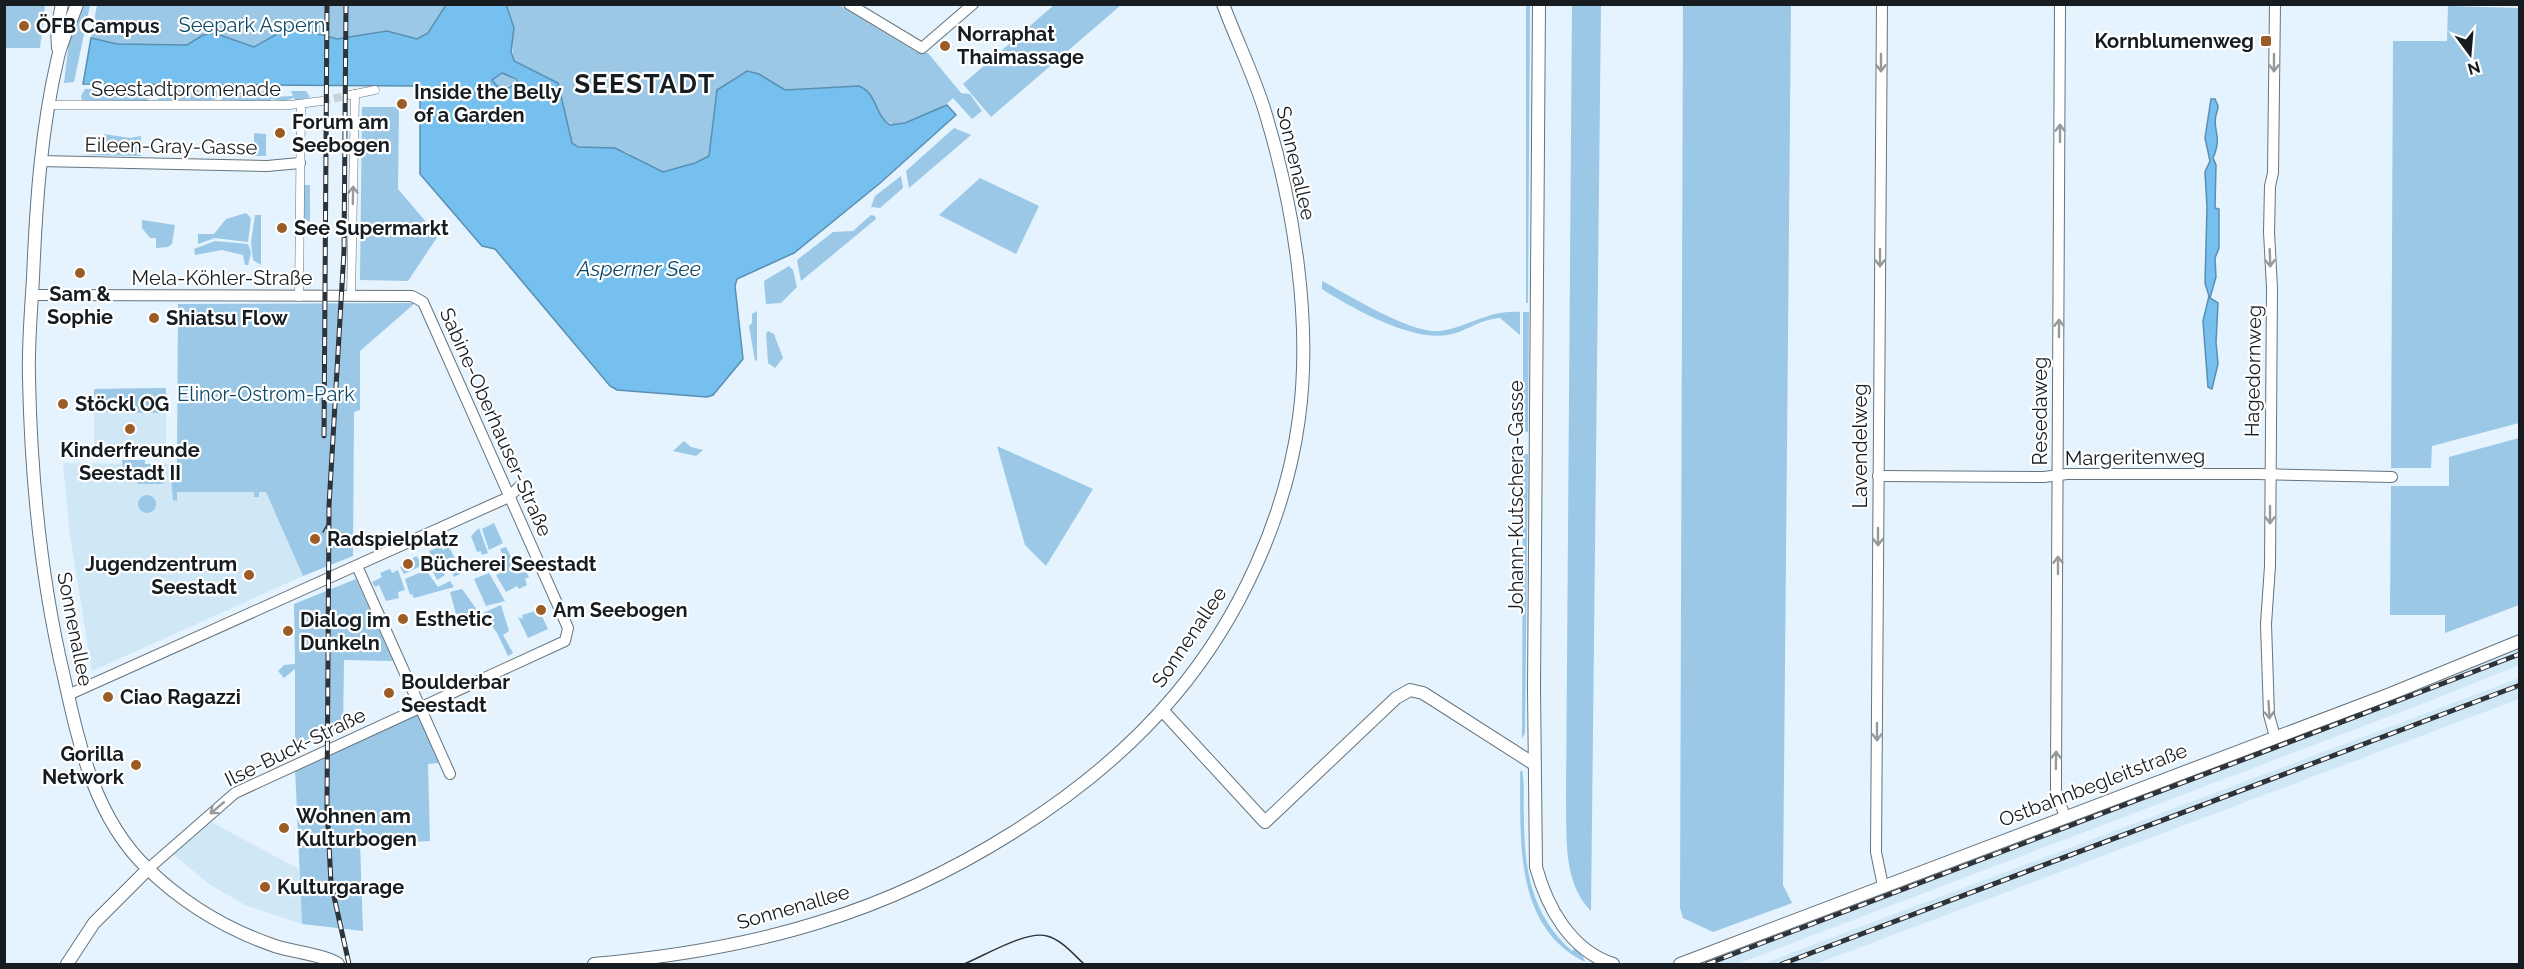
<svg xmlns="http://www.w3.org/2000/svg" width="2524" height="969" viewBox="0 0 2524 969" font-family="Raleway,sans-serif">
	<rect width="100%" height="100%" fill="#e4f3fe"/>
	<g fill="#d0e7f6">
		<polygon points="166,388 166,446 94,445 94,389"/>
		<polygon points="63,463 177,464 177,491 254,492 259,496 259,492 266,492 303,576 92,671 70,536"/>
		<polygon points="2519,649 2519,665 2435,699 1737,964 1696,964 2378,706"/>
		<polygon points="2519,678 2519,699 1816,964 1762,964"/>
		<polygon points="209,821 299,869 302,924 245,905 209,884 173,854"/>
	</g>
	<g fill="#9ac8e6">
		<polygon points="5,4 45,5 40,48 5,48"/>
		<polygon points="1530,4 1528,303 1526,303 1526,5"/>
		<polygon points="83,5 90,5 74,82 64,83 69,41"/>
		<polygon points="97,5 446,5 428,33 414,42 385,32 342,40 322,35 264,48 117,44 91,38"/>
		<path d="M506,5H839L916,52L928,53L961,93L970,94L982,111L972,119L953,98C942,110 927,114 915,125H895L885,121L860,86L790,90L786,98L747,71C700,93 724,119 709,156L679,169L658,172L626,152L578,147L572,143L569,133L526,69L514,61Z"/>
		<polygon points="1054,5 1121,5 991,117 963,84"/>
		<path d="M1601,5L1591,911C1562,882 1567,834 1566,796L1572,5Z"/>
		<polygon points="1683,5 1791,5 1783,885 1792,903 1713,932 1683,918 1680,908"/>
		<polygon points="2448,6 2519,8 2519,423 2432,446 2431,468 2391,468 2393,41 2447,41"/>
		<polygon points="504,73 518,82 499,90 486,75"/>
		<polygon points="85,89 153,90 155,92 147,101 82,100 81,96"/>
		<polygon points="168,90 216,90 219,94 214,100 157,100"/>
		<polygon points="258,91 272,91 271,97 293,96 291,91 306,91 310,97 296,101 294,98 284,101 271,99 270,102 221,100 226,94"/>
		<polygon points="362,107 399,107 398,189 438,236 408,281 360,280"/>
		<polygon points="954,128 971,135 909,188 906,171"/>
		<polygon points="254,133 266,134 266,156 254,156"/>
		<polygon points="104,134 130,138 141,136 141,156 78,155 103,154"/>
		<polygon points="901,176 903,188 880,208 871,207 875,196"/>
		<polygon points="980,178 1039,206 1016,254 939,215"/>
		<rect x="301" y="185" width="9" height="36"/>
		<polygon points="246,213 251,218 248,242 215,238 198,244 198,234 214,234 226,219"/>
		<polygon points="255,215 261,215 261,265 253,260 251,242"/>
		<polygon points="871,215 875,216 876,219 801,281 797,260 833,232 853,231"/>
		<polygon points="142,220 175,225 172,244 168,247 156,248 156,238 150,238 142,228"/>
		<polygon points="215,241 248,244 251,253 248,265 245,265 243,255 222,250 195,255 194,249"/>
		<polygon points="789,266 793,270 797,287 781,303 766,304 764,281"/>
		<path d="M1322,281C1349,295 1410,334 1440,331C1468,327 1490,309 1520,312V335L1500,318C1480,319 1466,332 1447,335C1410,341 1352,308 1322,289Z"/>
		<polygon points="415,303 360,351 360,410 354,412 353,556 303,576 266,492 259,492 259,497 254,497 254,492 177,492 177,501 173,500 170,464 177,464 178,304"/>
		<polygon points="757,311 757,360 755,361 749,326 752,323 752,314"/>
		<polygon points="1523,312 1529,312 1528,432 1523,431"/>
		<polygon points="768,331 774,334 783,358 775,368 768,363 766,334"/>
		<polygon points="166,388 166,413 95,412 94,389"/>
		<polygon points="2519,438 2519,605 2445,633 2445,615 2390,615 2391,486 2449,486 2449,457"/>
		<polygon points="684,441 691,447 703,450 696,456 673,451"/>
		<polygon points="997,446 1093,489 1046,566 1025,545"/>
		<polygon points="1523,454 1528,454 1525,733 1522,739"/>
		<polygon points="122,460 145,460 145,464 167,465 123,469"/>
		<polygon points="136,474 162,474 167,480 162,484 138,484 134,477"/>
		<circle cx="147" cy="504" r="9"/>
		<polygon points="494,523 503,543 489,550 482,529"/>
		<polygon points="479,528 488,553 482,555 481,551 477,552 471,536"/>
		<polygon points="441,546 443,550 449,547 460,568 457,569 460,574 454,577 448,564 450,562 442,555 435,559 445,575 437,580 426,557 431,555 429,551"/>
		<polygon points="506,547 513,561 520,558 522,562 518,564 522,573 526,571 529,577 525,579 527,585 519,589 517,586 506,592 496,575 502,572 500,569 506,563 500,549"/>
		<polygon points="417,556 418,559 423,558 425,564 404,574 400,567 405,565 404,562"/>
		<polygon points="390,569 392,573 398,570 405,590 398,592 399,598 386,601 379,585 375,587 372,582 382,577 380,573"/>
		<polygon points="426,570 438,587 450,581 454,587 414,598 412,594 410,595 405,579"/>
		<polygon points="489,573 505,601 486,606 474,579"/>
		<polygon points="356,579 393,661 344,660 343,730 295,749 295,669 284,678 278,671 284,665 295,664 294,604"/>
		<polygon points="462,589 480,614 460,628 459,625 463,622 459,614 456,614 450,592"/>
		<polygon points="501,605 509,631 503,635 513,653 508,656 497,633 483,613"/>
		<polygon points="539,610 548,629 528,638 518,617 523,619 522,615"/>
		<polygon points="418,713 439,763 428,764 430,841 360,844 363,931 302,924 295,768"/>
		<path d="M1522,770C1525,784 1523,801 1524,816C1524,868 1531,915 1572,951L1575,948L1582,954L1585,962C1513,927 1521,838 1520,772Z"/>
	</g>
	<g fill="#75c0ef" stroke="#598fb1" stroke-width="1.5" fill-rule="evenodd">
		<path d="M506,4L514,28L511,51L514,61L558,83L572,143L578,147L615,148L663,172L695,163L709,156L717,90L747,71L759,74L785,90L859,86C878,94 874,115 890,125L905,123L947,105L956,115L879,184L794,253L737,279L735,286L743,359L713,395L707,397L617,390L610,386L495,249L482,246L420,174V86L83,84L91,38L117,44L187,45L203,35L214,33L254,47L286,29L292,27L337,39L387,31L417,39L428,33L446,5ZM502,73L516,79L518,82L508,88L497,86L492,80Z"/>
		<path d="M2211,99H2215L2218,106C2218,109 2217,112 2216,115C2212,131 2223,135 2213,158L2216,165L2215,208L2219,209V248L2215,258L2216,277L2210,298L2218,303L2216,342L2218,364L2212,389L2208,387L2203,321L2209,296L2205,283L2207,207L2205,172L2210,161L2205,138Z"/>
	</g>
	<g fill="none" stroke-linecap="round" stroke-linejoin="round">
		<polyline stroke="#c5d3dd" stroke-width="8" stroke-dasharray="8 4" stroke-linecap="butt" points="322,101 350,95"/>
		<defs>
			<g id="pedestrian">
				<polyline points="350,95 375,90"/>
				<polyline points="49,105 290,105 322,101"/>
				<polyline points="351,296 355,94"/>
				<polyline points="299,297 301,104"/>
			</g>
			<g id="minor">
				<polyline points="849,4 922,48 973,4"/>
				<polyline points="1882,4 1876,852 1883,886"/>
				<polyline points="2060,4 2056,776 2056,791 2065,817"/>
				<polyline points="2275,4 2273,173 2270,186 2269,232 2272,288 2270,566 2266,624 2269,715 2275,737"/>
				<polyline points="40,161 267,166 300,163"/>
				<polyline points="32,295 412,296 423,302 568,628 565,641 235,793 148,869"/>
				<polyline points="1878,476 2044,477 2067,474 2256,474 2392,477"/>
				<polyline points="357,566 450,774"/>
				<polyline points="68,695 509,497 520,486"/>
			</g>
			<g id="tertiary">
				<path d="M77,4C71,22 62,39 58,57C41,129 36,204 33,278C31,312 28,345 29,378C31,478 41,580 64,677C79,745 95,818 147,868C183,903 228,930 275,946C293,952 325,955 338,964"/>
				<path d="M1539,4L1534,688L1536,867C1547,907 1570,950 1613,964"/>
				<polyline points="58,48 57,29 62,4"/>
				<polyline points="1162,710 1265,822 1396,698 1410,690 1423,693 1534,764"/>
				<polyline points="67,964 94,923 148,869"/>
				<path d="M594,964C671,957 747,945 820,922C947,883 1089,798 1175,695C1239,619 1286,517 1299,418C1312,322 1294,207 1266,115C1255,77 1237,42 1223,4"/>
				<polyline points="1680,964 2390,694 2520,641"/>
			</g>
		</defs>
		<use href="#pedestrian" stroke="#66747d" stroke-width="9"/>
		<use href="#minor" stroke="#66747d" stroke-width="12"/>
		<use href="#tertiary" stroke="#66747d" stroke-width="14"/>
		<use href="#pedestrian" stroke="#fff" stroke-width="8"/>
		<use href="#minor" stroke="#fff" stroke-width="10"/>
		<use href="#tertiary" stroke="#fff" stroke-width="12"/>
		<g stroke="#2d3338" stroke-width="1.5">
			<polyline points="323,532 328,523"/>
			<path d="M964,964C984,956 1027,930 1047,936C1062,940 1073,954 1084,964"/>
		</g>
		<defs>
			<g id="rail">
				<polyline points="346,4 344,251 329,506 327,807 331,883 349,964"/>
				<polyline points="324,436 327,4"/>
				<polyline points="1707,964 2520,654"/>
				<polyline points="1782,964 2520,685"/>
			</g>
		</defs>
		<use href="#rail" stroke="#2d3338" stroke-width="5"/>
		<use href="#rail" stroke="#fff" stroke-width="3" stroke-dasharray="9" stroke-linecap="butt"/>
	</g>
	<defs><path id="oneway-shaft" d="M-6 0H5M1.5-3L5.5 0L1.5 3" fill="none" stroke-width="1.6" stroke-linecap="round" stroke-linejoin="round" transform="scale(1.5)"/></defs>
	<g stroke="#97999b">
		<use href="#oneway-shaft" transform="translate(1881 63) rotate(90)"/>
		<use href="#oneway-shaft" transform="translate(2274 63) rotate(90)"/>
		<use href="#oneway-shaft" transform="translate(2060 133) rotate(-90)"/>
		<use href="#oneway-shaft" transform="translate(353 195) rotate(-89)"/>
		<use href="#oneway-shaft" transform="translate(1880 258) rotate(90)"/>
		<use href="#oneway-shaft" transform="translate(2270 258) rotate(88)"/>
		<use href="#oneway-shaft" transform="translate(2059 328) rotate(-90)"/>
		<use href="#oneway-shaft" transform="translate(2270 515) rotate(90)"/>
		<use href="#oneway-shaft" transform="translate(1878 537) rotate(90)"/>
		<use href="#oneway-shaft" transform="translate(2058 565) rotate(-90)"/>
		<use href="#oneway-shaft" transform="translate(2269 710) rotate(87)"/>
		<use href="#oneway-shaft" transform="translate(1877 732) rotate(90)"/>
		<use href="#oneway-shaft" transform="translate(2056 760) rotate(-89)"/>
		<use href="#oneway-shaft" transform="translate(217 808) rotate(140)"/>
	</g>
	<g fill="#9c5c26" stroke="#fff" stroke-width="2">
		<circle cx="24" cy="26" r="6"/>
		<rect x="2260" y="35" width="12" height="12" rx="3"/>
		<circle cx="945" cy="46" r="6"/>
		<circle cx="402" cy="104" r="6"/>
		<circle cx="280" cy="133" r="6"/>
		<circle cx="282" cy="228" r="6"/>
		<circle cx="80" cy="273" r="6"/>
		<circle cx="154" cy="318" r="6"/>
		<circle cx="63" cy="404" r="6"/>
		<circle cx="130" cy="429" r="6"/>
		<circle cx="315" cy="539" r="6"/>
		<circle cx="408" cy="564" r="6"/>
		<circle cx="249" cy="575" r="6"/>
		<circle cx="541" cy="610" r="6"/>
		<circle cx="403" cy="619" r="6"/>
		<circle cx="288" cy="631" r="6"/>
		<circle cx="389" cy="693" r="6"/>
		<circle cx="108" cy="697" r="6"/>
		<circle cx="136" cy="765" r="6"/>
		<circle cx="284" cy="828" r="6"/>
		<circle cx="265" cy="887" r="6"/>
	</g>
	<g text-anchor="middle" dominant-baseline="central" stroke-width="4.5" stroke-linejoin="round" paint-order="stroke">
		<g font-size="20" fill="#0d4968" stroke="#fff">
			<text x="252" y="25">Seepark Aspern</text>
			<text x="266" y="394">Elinor-Ostrom-Park</text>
		</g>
		<g font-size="20" font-weight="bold" fill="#171c20" stroke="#fff" text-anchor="start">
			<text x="36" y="26">ÖFB Campus</text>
			<text x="957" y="34">Norraphat<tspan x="957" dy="23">Thaimassage</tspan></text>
			<text x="2254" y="41" text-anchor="end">Kornblumenweg</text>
			<text x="414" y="92">Inside the Belly<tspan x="414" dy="23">of a Garden</tspan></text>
			<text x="292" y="122">Forum am<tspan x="292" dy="23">Seebogen</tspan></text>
			<text x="294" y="228">See Supermarkt</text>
			<text x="80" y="294" text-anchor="middle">Sam &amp;<tspan x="80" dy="23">Sophie</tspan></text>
			<text x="166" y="318">Shiatsu Flow</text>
			<text x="75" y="404">Stöckl OG</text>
			<text x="130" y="450" text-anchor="middle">Kinderfreunde<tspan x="130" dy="23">Seestadt II</tspan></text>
			<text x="327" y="539">Radspielplatz</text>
			<text x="237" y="564" text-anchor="end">Jugendzentrum<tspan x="237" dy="23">Seestadt</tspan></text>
			<text x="420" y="564">Bücherei Seestadt</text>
			<text x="553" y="610">Am Seebogen</text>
			<text x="415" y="619">Esthetic</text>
			<text x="300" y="620">Dialog im<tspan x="300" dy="23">Dunkeln</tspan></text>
			<text x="401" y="682">Boulderbar<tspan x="401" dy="23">Seestadt</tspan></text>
			<text x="120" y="697">Ciao Ragazzi</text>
			<text x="124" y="754" text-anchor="end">Gorilla<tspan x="124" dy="23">Network</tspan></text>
			<text x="296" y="816">Wohnen am<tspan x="296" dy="23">Kulturbogen</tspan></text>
			<text x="277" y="887">Kulturgarage</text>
		</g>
		<g font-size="20" fill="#171c20" stroke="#fff">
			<text x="186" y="89">Seestadtpromenade</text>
			<text transform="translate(171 146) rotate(1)">Eileen-Gray-Gasse</text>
			<text transform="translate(1296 163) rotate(77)">Sonnenallee</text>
			<text x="222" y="278">Mela-Köhler-Straße</text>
			<text transform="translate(2253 371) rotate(-89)">Hagedornweg</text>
			<text transform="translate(2040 411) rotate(-90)">Resedaweg</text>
			<text transform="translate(496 422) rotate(66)">Sabine-Oberhauser-Straße</text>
			<text transform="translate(1860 446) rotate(-90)">Lavendelweg</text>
			<text transform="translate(2135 457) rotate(-1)">Margeritenweg</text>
			<text transform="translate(1516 497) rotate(-90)">Johann-Kutschera-Gasse</text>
			<text transform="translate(75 629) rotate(79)">Sonnenallee</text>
			<text transform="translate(1189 637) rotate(-56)">Sonnenallee</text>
			<text transform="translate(295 747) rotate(-26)">Ilse-Buck-Straße</text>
			<text transform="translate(2093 785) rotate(-21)">Ostbahnbegleitstraße</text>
			<text transform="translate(793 907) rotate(-16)">Sonnenallee</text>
		</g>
		<g font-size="21" font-style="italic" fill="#0b4867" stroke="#fff">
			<text x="639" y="268">Asperner See</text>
		</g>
		<g font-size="26" font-weight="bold" letter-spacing="1.5" fill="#171c20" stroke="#fff">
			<text x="645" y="84">SEESTADT</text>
		</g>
	</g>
	<rect width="2524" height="969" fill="none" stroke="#171c20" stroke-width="12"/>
	<g transform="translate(2470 54) rotate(164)" stroke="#ffffff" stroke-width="4.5" paint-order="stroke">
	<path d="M0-4.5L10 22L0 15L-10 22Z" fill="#171c20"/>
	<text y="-9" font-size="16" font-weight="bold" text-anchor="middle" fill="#171c20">N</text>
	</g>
</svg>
